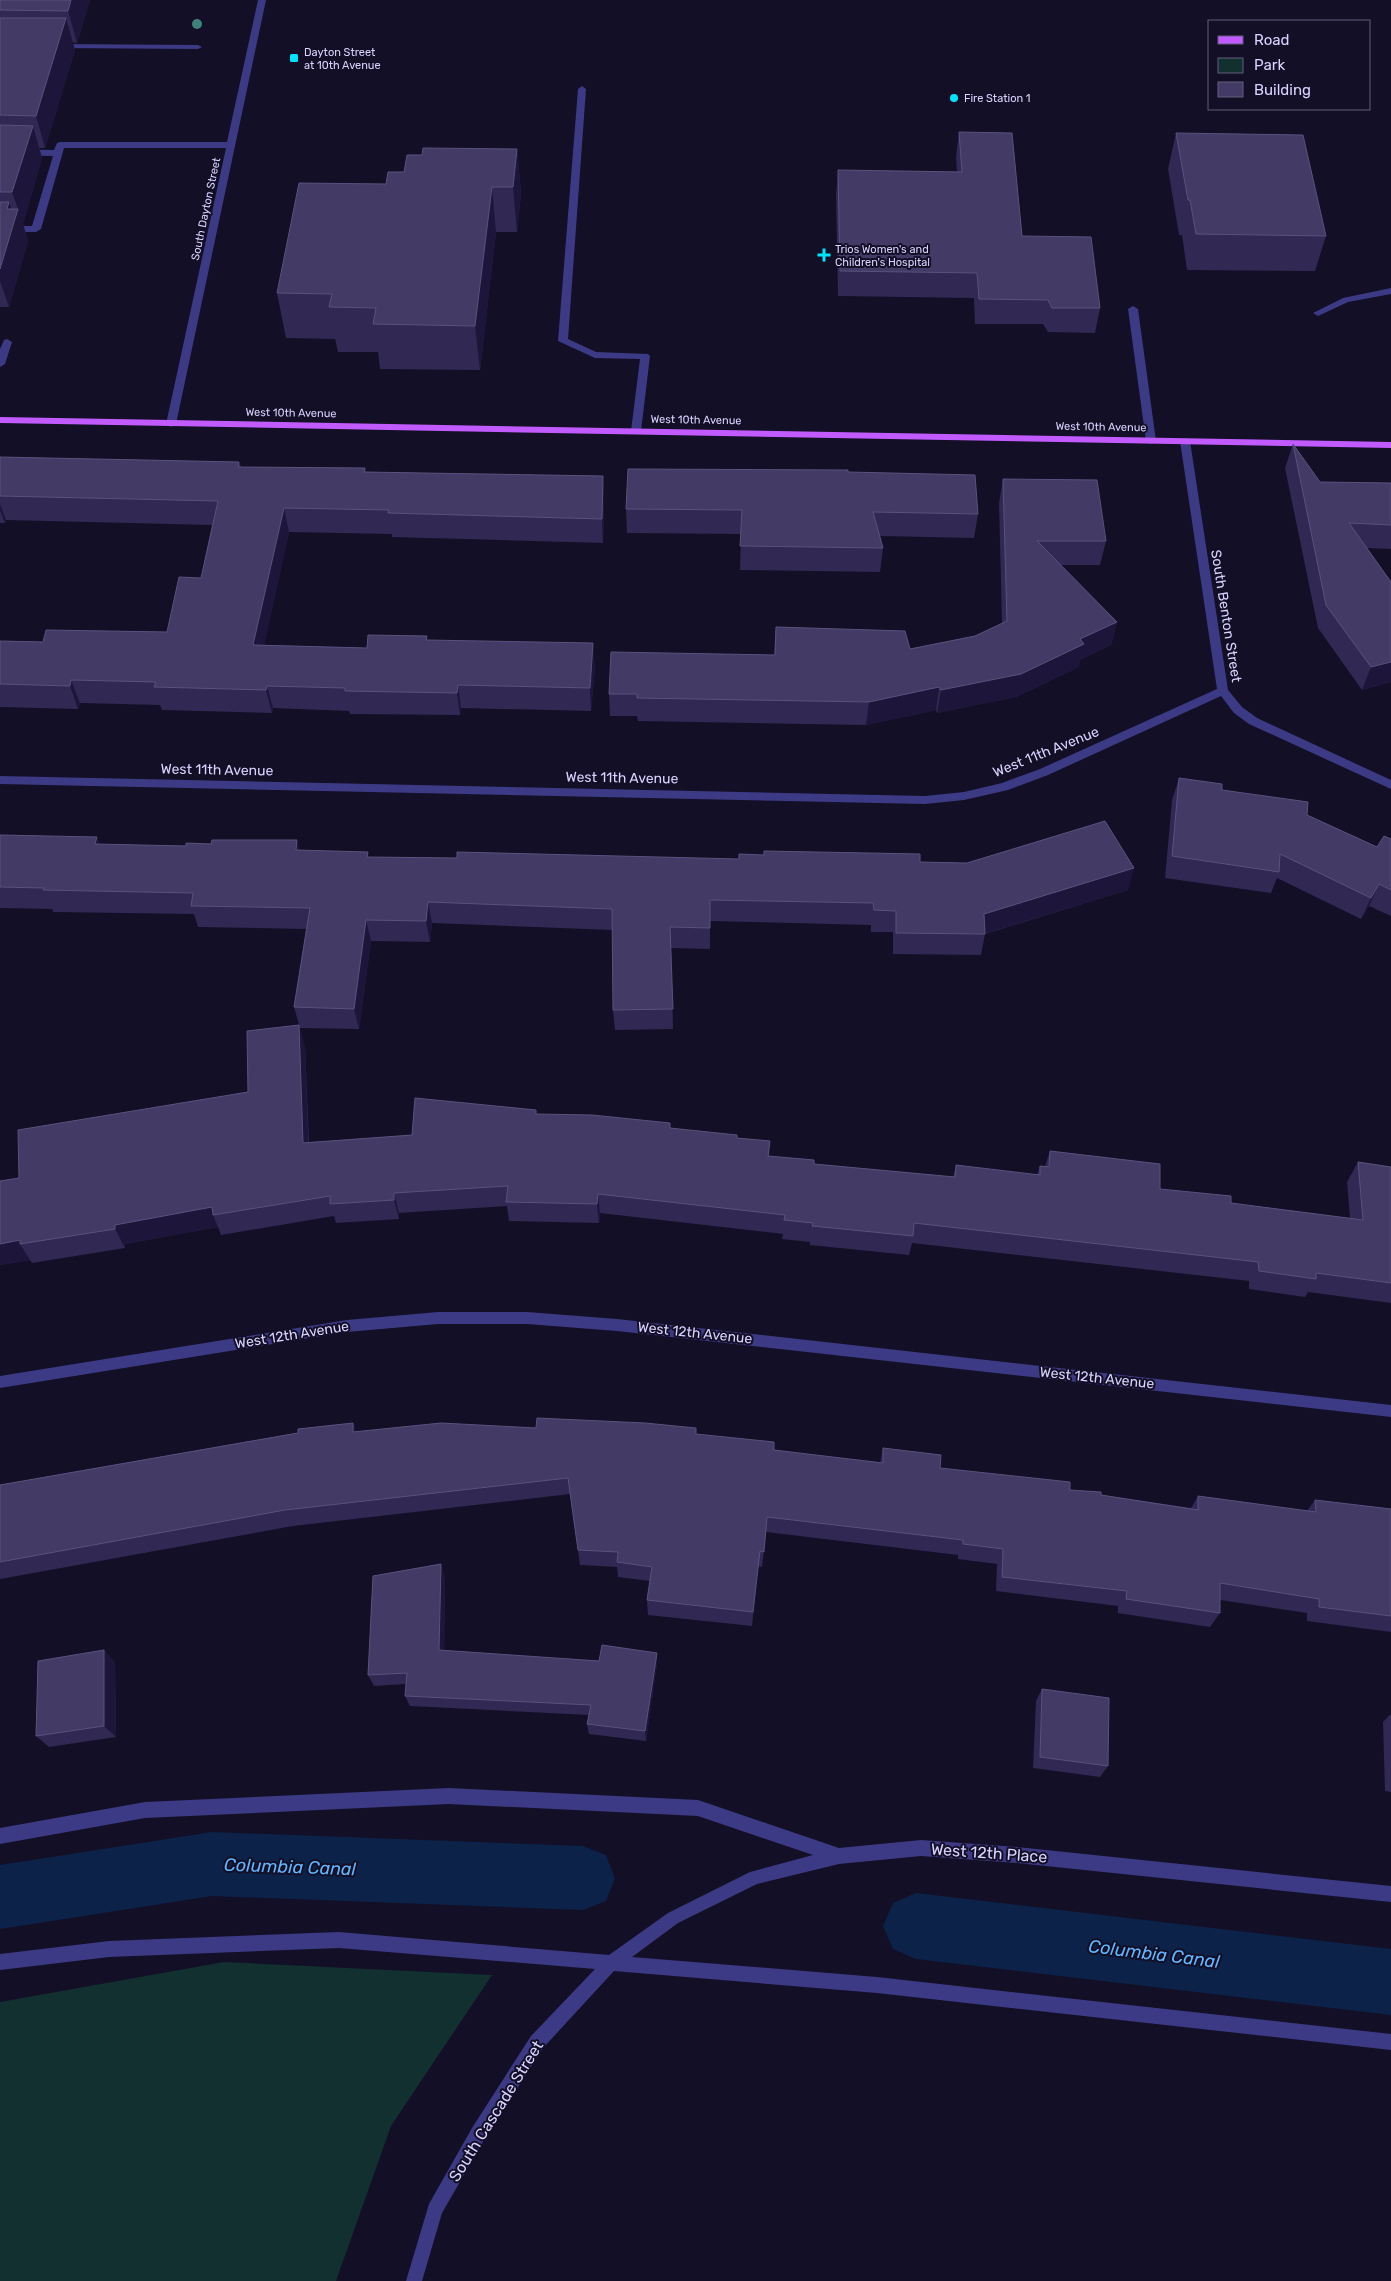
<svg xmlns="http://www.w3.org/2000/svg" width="1391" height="2281" viewBox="0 0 1391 2281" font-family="Rubik,sans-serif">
	<rect width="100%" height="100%" fill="#130f26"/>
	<polygon fill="#12302f" points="224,1962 492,1975 391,2126 336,2281 0,2281 0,2002"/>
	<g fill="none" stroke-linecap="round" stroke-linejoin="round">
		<g fill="#0c2248" fill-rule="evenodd">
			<polygon points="212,1832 583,1846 606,1855 615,1878 606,1901 583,1910 212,1896 0,1929 0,1865"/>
			<polygon points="916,1893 1391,1949 1391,2015 916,1959 893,1949 883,1926 893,1903"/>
		</g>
		<g fill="#3d3a85" fill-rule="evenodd">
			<polygon points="258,0 266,0 176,424 171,427 166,424 226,148 64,148 41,229 36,232 0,232 0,226 32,226 53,156 0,155 0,149 54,150 57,143 60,142 227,142"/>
			<polygon points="54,44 198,45 202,47 198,49 57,48 54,48"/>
			<polygon points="582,86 586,89 568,339 596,352 648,354 650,356 641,431 636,434 631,431 640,359 595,358 558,341 578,89"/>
			<polygon points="1391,288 1391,294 1348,302 1318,316 1313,313 1343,298"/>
			<polygon points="1133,306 1138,309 1156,441 1151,444 1146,441 1128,309"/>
			<polygon points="7,339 12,342 5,364 0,367 0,349 4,340"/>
			<polygon points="1185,438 1190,441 1228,690 1242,707 1257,718 1391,780 1391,789 1249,724 1234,713 1221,696 1048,775 1008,790 964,800 925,804 0,784 0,776 925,796 964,792 1002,783 1040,769 1217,689 1180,441"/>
			<polygon points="438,1312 527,1312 617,1319 1391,1405 1391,1417 617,1331 527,1324 438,1324 347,1332 0,1388 0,1376 347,1320"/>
			<polygon points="449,1788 698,1800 839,1848 921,1840 1017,1847 1391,1886 1391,1902 1017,1863 921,1856 839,1864 757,1884 678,1923 632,1957 877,1977 1391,2034 1391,2050 877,1993 614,1971 543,2048 484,2140 442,2213 422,2281 406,2281 429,2204 472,2128 531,2036 595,1969 339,1948 109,1957 0,1970 0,1954 109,1941 339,1932 609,1955 668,1913 750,1872 813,1855 698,1816 449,1804 145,1818 0,1844 0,1828 145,1802"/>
		</g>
		<polygon fill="#c25bff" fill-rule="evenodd" points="0,417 1391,442 1391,448 0,423"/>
	</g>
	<circle fill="#3d827b" cx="197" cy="24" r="5"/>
	<g fill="#312854">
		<polygon points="0,0 90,0 77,43 72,42 75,50 45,148 39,148 42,158 23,224 28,241 9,307 0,307"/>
		<polygon points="959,132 1022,236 1100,308 1095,333 1048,332 1043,324 975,324 974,298 838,296 836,195 838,170 957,172 956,157"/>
		<polygon points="1176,133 1326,236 1315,271 1187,270 1182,235 1179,235 1168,169"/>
		<polygon points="517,149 521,194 517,232 496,232 480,370 380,369 378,352 338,352 335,339 286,338 277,293 386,184 404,172 422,155"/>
		<polygon points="1293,444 1320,482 1391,483 1391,549 1367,548 1391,582 1391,682 1362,690 1318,628 1285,468"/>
		<polygon points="0,457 239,462 241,467 365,468 366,472 603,476 604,499 603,543 392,537 392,534 289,532 264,645 367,648 427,636 427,640 595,667 591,711 461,708 460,715 350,714 349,711 273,708 272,713 162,710 160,705 80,703 78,709 0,707 0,641 43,642 167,632 201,578 212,525 6,520 5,523 0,523"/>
		<polygon points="848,472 978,514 974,538 880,536 883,548 880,572 740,570 741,534 627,533 626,509"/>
		<polygon points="1003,479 1106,541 1100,565 1061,565 1117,622 1111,645 1080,660 1079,667 1016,697 937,713 936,710 866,725 638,721 637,716 610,716 609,694 774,655 776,627 910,649 975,636 1002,623 999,503"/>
		<polygon points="1179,778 1307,815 1377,847 1391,839 1391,916 1369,906 1361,919 1277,878 1271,893 1165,878 1172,800"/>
		<polygon points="0,835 100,845 300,850 369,857 457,858 739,859 920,862 1128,890 985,934 981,955 893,954 893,932 871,932 871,925 710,921 710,949 671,948 673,1029 615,1030 613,1010 613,930 432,923 430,942 371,941 359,1029 300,1028 294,1007 306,929 198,927 194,914 53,912 52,909 0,908"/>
		<polygon points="305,1046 309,1142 412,1135 537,1114 670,1128 737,1138 770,1141 769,1156 814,1164 953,1177 956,1165 1037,1175 1040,1166 1045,1166 1050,1151 1160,1189 1231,1203 1350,1218 1347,1182 1358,1162 1391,1167 1391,1303 1308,1292 1305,1297 1249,1289 1249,1281 912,1243 909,1255 810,1245 810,1242 782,1239 783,1234 600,1213 599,1223 509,1221 507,1206 399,1213 399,1219 336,1223 334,1216 221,1235 218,1227 125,1244 125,1248 32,1263 30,1260 0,1265 0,1181 19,1178 248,1092"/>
		<polygon points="353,1423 356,1432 536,1428 696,1428 696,1434 774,1450 880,1463 883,1448 940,1468 1101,1495 1191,1508 1198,1496 1307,1511 1315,1500 1391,1509 1391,1632 1307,1621 1307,1613 1220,1600 1220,1613 1210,1627 1118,1613 1118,1606 996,1591 997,1564 958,1559 958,1555 766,1532 762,1567 758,1566 752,1626 648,1615 647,1600 650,1581 618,1577 617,1567 580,1565 570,1494 293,1526 0,1579 0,1485"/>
		<polygon points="445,1577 444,1651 599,1661 657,1664 646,1741 589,1734 587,1724 589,1715 410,1706 405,1696 406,1684 374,1686 368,1675"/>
		<polygon points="104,1650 115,1663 116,1737 49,1747 36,1736"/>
		<polygon points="1042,1689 1108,1766 1100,1777 1033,1768 1036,1701"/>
		<polygon points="1391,1714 1391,1792 1385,1791 1383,1722"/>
	</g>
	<g fill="#1d163a">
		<polygon points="71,0 90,0 77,43 68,11"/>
		<polygon points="66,18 75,50 45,148 36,116"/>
		<polygon points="33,126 42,158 23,224 28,241 9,307 0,281 0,269 7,209 9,202 15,219 18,209 12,192"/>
		<polygon points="517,149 521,194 517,232 513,187"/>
		<polygon points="492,187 496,232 480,370 475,326"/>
		<polygon points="603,476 604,499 603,543 602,519"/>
		<polygon points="0,504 6,520 5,523 0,510"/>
		<polygon points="284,508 289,532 259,668 253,645"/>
		<polygon points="1117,622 1111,645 1080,660 1079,667 1016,697 937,713 941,690 1080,639"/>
		<polygon points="593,643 595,667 591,711 590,688"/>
		<polygon points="1391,662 1391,682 1362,690 1371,667"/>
		<polygon points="71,680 80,703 78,709 70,686"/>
		<polygon points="458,685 461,708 460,715 457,693"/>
		<polygon points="267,686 273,708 272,713 266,690"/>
		<polygon points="939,687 936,710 866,725 869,702"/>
		<polygon points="97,837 106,859 95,844"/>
		<polygon points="297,840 303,862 296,850"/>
		<polygon points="1134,868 1128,890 983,934 984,914"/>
		<polygon points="1379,884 1369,906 1361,919 1371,898"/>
		<polygon points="428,902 432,923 430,942 426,921"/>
		<polygon points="366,920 371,941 359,1029 354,1009"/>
		<polygon points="299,1025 305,1046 309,1163 303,1143"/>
		<polygon points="394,1193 399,1213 399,1219 394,1200"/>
		<polygon points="598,1194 600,1213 599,1223 597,1204"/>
		<polygon points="212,1207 213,1215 218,1227 125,1244 125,1248 115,1229 115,1225"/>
		<polygon points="20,1240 20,1244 30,1260 0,1265 0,1244"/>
		<polygon points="353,1423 359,1440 353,1432"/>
		<polygon points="441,1564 445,1577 444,1662 439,1650"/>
		<polygon points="104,1650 115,1663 116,1737 104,1726"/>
		<polygon points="657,1653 657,1664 646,1741 645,1731"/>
	</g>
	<g fill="#433a66" stroke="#5a527e">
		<polygon points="0,0 71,0 68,11 0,10"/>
		<polygon points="0,18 66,18 36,116 0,115"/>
		<polygon points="0,125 33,126 12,192 0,192"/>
		<polygon points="959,132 1012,133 1022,236 1091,237 1100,308 1052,308 1048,300 979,299 977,273 840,271 838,170 962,172"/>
		<polygon points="1176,133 1303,135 1326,236 1196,234 1190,200 1188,200"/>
		<polygon points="423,148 517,149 513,187 492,187 475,326 373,324 376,308 329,307 332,294 277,293 299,183 386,184 388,172 404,172 407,155 422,155"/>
		<polygon points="0,202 9,202 7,209 18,209 0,269"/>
		<polygon points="1293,444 1320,482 1391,483 1391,525 1349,523 1391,582 1391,662 1371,667 1326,605"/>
		<polygon points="0,457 239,462 238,467 365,468 364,472 603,476 602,519 388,513 389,510 284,508 253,645 367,648 368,635 427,636 426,640 593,643 590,688 458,685 457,693 345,691 345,688 267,686 266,690 154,687 156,682 71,680 70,686 0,684 0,641 43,642 46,630 167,632 179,577 201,578 218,501 0,496"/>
		<polygon points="628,469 848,470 848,472 975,475 978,514 873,512 883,548 740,546 742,510 626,509"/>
		<polygon points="1003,479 1097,480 1106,541 1037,541 1117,622 1080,639 1084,644 1021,674 941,690 939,687 869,702 637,698 637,694 609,694 611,652 775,655 776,627 905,631 910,649 975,636 1007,621"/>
		<polygon points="1179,778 1222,784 1222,790 1308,802 1307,815 1377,847 1384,836 1391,839 1391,890 1379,884 1371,898 1280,854 1279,872 1172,856"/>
		<polygon points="1105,821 1134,868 984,914 985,934 896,933 896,911 874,910 873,903 710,900 710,928 670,927 673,1009 613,1010 612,909 428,902 426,921 366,920 354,1009 294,1007 310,908 191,906 193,893 43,890 44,888 0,887 0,835 97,837 95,844 186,846 186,843 211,844 212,840 297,840 296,850 368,852 367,857 457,858 457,852 739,859 739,854 764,855 764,851 920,854 920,862 967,863"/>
		<polygon points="299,1025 303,1143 412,1135 415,1098 536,1110 536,1114 592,1115 670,1123 670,1128 737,1135 737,1138 770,1141 768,1156 814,1160 814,1164 955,1177 956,1165 1040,1175 1040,1166 1049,1167 1050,1151 1160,1164 1160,1189 1231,1196 1231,1203 1363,1220 1358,1162 1391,1167 1391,1283 1316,1273 1316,1279 1259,1271 1258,1262 914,1223 913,1236 812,1226 813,1223 784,1220 785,1215 598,1194 597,1204 506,1202 508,1186 394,1193 394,1200 330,1204 330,1196 213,1215 212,1207 115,1225 115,1229 20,1244 20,1240 0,1244 0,1181 19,1178 18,1130 248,1092 247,1031"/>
		<polygon points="537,1418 645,1423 696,1428 696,1434 774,1442 774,1450 883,1463 883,1448 941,1455 940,1468 1070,1482 1070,1490 1101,1492 1101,1495 1198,1510 1198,1496 1316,1512 1315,1500 1391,1509 1391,1616 1319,1607 1319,1599 1220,1583 1220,1613 1126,1599 1127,1591 1002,1577 1003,1549 963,1544 963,1540 767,1517 764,1552 760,1551 753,1612 647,1600 652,1567 617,1562 618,1552 578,1550 568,1478 285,1510 0,1562 0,1485 298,1433 298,1429 353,1423 353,1432 441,1423 536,1428"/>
		<polygon points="441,1564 439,1650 599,1661 602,1645 657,1653 645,1731 587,1724 591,1705 405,1696 407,1673 368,1675 373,1576"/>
		<polygon points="104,1650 104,1726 36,1736 38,1661"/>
		<polygon points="1042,1689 1109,1698 1108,1766 1040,1757"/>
	</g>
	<g fill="#00e5ff" stroke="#130f26" stroke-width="2">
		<rect x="289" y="53" width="10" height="10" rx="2.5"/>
		<circle cx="954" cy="98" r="5"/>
		<path d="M821.5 247.5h5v5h5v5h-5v5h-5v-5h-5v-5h5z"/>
	</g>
	<g text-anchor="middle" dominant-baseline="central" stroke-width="4" stroke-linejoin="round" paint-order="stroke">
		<g font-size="11" fill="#d9d4ff" stroke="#130f26" text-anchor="start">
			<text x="304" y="52">Dayton Street<tspan x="304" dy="13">at 10th Avenue</tspan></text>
			<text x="964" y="98">Fire Station 1</text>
			<text x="835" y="249">Trios Women's and<tspan x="835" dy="13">Children's Hospital</tspan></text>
		</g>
		<g font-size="11" fill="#d9d4ff" stroke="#130f26">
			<text transform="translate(206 209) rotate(-78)">South Dayton Street</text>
			<text transform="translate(291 413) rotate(1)">West 10th Avenue</text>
			<text transform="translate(696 420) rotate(1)">West 10th Avenue</text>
			<text transform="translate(1101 427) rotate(1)">West 10th Avenue</text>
		</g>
		<g font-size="14" fill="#d9d4ff" stroke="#130f26">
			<text transform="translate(1226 616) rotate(81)">South Benton Street</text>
			<text transform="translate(1046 752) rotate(-22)">West 11th Avenue</text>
			<text transform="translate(217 770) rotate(1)">West 11th Avenue</text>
			<text transform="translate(622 778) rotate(1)">West 11th Avenue</text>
			<text transform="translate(695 1333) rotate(6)">West 12th Avenue</text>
			<text transform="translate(292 1335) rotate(-9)">West 12th Avenue</text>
			<text transform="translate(1097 1378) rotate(6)">West 12th Avenue</text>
		</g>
		<g font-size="16" fill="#d9d4ff" stroke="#130f26">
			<text transform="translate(989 1853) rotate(4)">West 12th Place</text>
			<text transform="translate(496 2111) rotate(-58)">South Cascade Street</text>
		</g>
		<g font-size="18" font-style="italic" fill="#62b6ff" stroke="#130f26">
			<text transform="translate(290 1867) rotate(2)">Columbia Canal</text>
			<text transform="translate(1154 1954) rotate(7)">Columbia Canal</text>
		</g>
	</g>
	<rect x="1208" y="20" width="162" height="90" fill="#130f26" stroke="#625e7d"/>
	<rect x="1218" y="36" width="25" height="8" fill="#c25bff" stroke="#625e7d"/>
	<text x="1254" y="45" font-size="15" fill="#d9d4ff">Road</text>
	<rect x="1218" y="58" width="25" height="15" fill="#12302f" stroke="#625e7d"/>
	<text x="1254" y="70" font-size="15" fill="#d9d4ff">Park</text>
	<rect x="1218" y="82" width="25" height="15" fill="#433a66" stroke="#625e7d"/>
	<text x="1254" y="95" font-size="15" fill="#d9d4ff">Building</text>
</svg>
